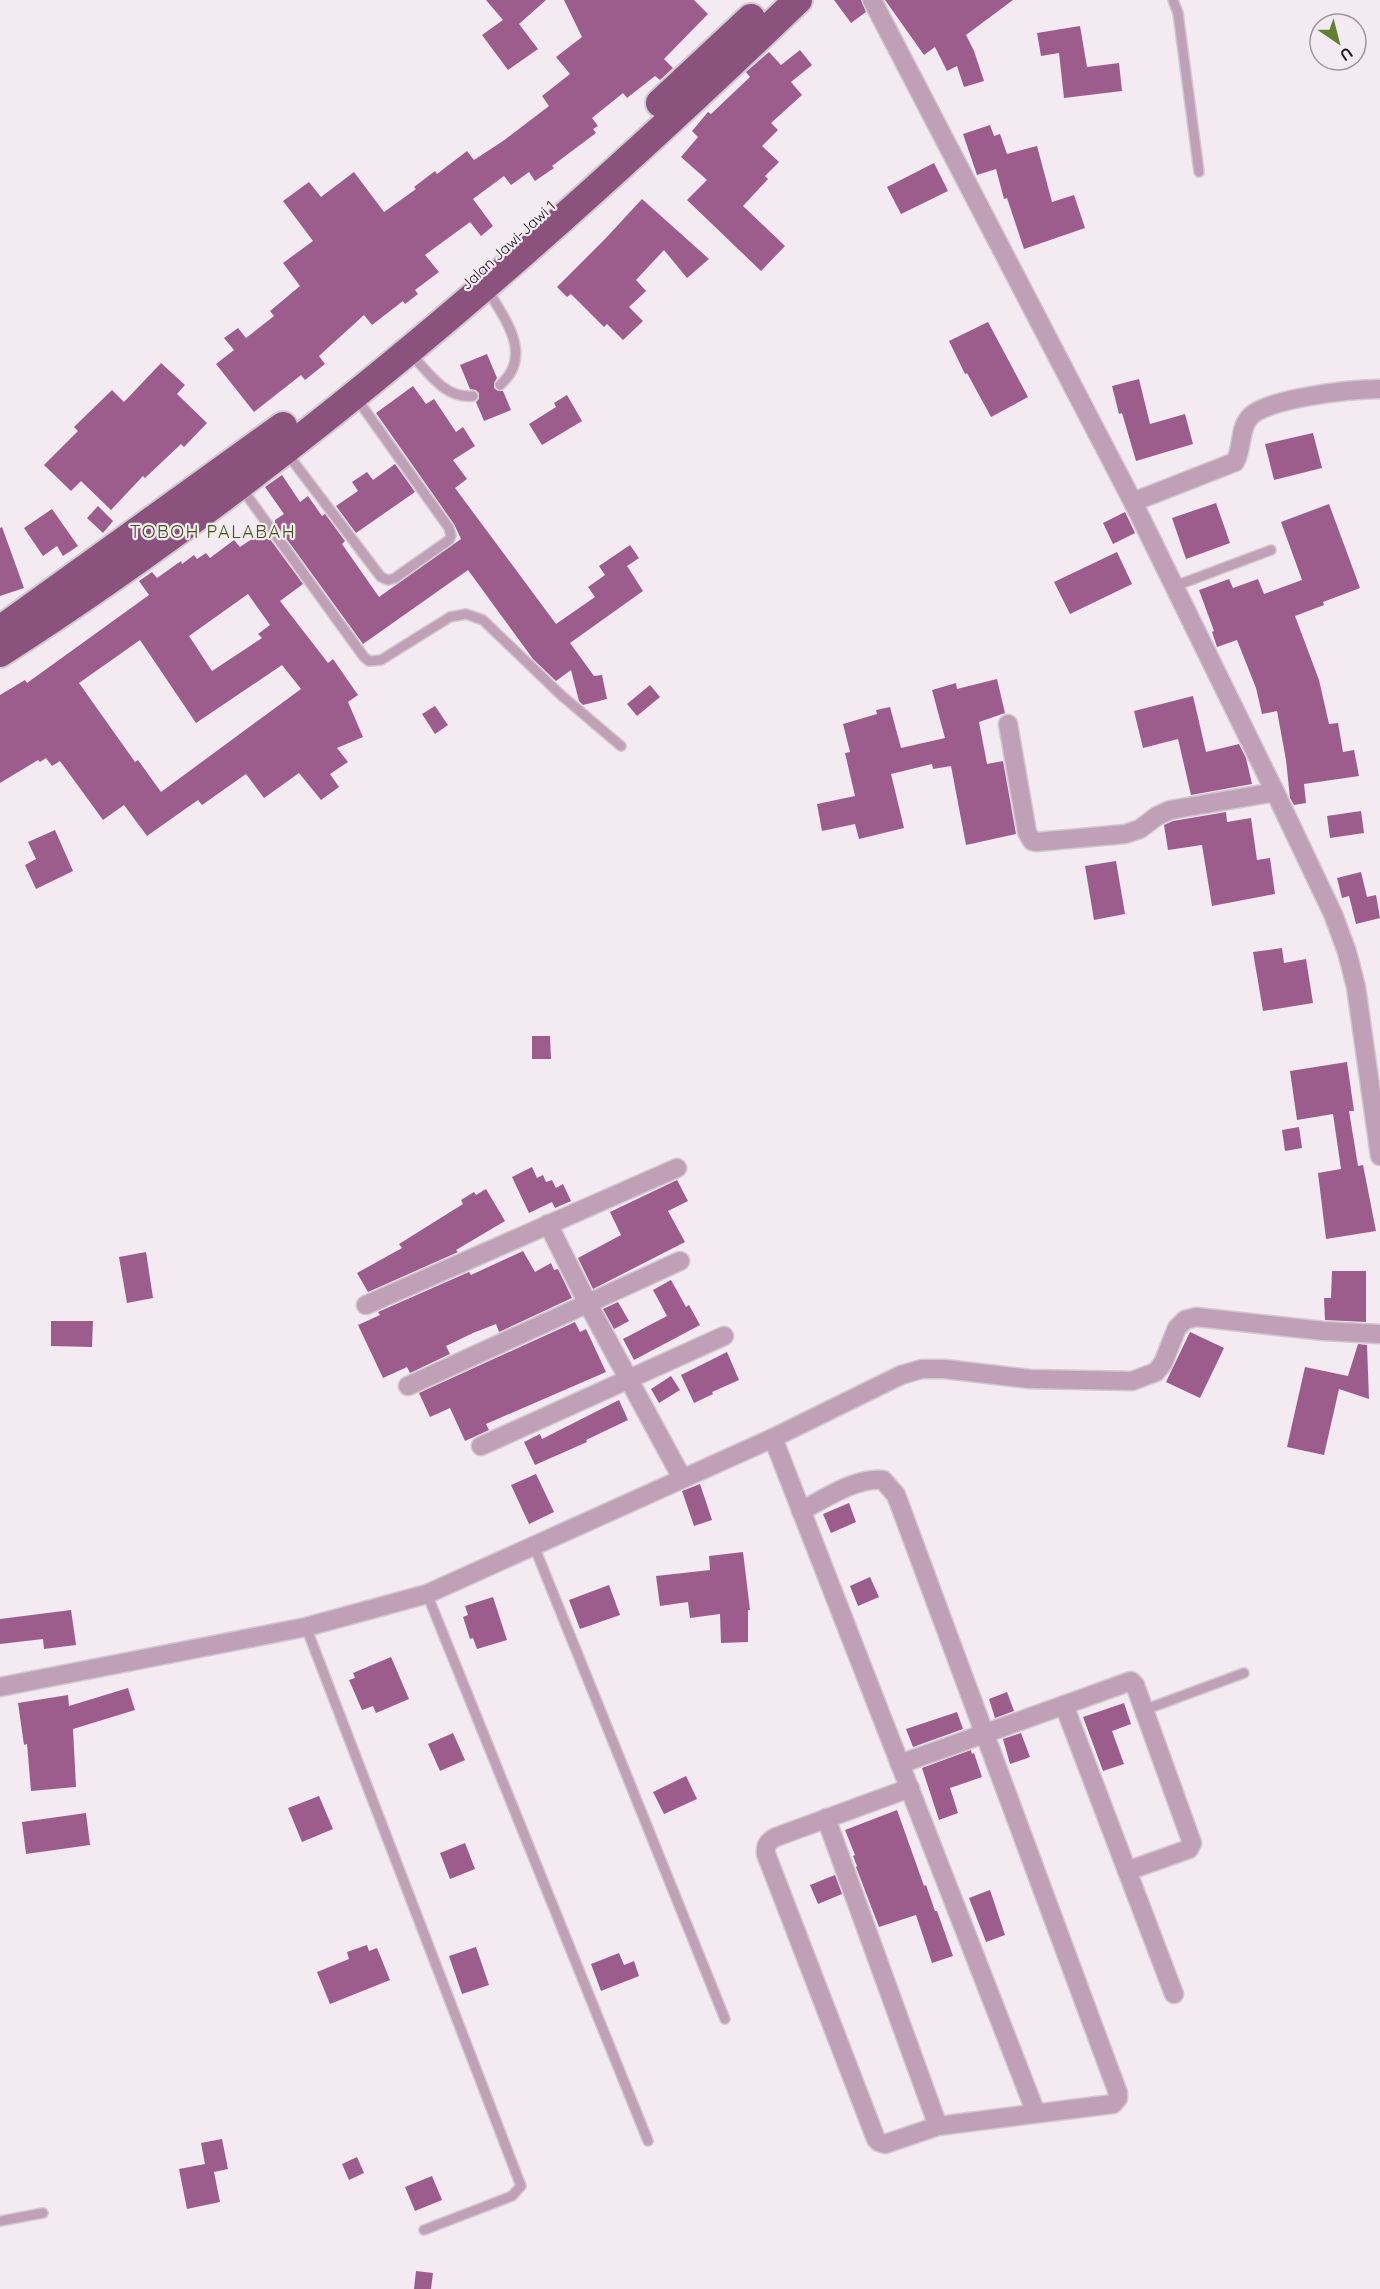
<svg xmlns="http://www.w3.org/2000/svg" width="1380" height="2289" viewBox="0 0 1380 2289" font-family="Quicksand,sans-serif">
	<rect width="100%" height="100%" fill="#f4ebf2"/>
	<g fill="#9c5d8d" fill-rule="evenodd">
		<polygon points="486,0 546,0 519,24 538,49 508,70 482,35 503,20"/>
		<polygon points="564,0 694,0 708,14 664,59 673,68 660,80 655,76 627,98 623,93 592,118 598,126 593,129 596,133 552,166 554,168 535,181 529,172 511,185 504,176 473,199 493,226 481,236 470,222 425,255 439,272 415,290 418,294 405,304 403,301 372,325 364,315 319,356 325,364 305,380 301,375 254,412 216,364 234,350 224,338 238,328 246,338 274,316 270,311 300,286 283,263 313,241 283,201 309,182 321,197 354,172 384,212 416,189 414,187 435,171 437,174 467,151 474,160 503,141 549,106 542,96 570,74 556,57 582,37"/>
		<polygon points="834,0 861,0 866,12 851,23"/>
		<polygon points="885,0 1013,0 966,35 974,51 984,81 964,87 957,66 947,71 935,47 924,55"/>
		<polygon points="1080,26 1087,67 1119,63 1122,91 1064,98 1059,53 1041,56 1037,33"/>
		<polygon points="800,50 812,65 791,82 802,95 771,123 778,130 762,146 779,162 765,176 768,179 743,206 785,246 761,271 687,200 707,180 681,157 698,137 692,131 708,112 711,114 750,77 746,72 769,52 781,65"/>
		<polygon points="990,125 994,136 1000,134 1007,154 1037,146 1052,202 1074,195 1085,228 1024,249 1007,198 1004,199 996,169 977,175 963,134"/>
		<polygon points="934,163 948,191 901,214 887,187"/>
		<polygon points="642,199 709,259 687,278 664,250 636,280 646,291 629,307 643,321 623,340 607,324 604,327 571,294 567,297 557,287 605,239"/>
		<polygon points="988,322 1028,397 991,417 967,373 965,374 949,341"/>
		<polygon points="487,354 497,378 494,383 494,388 498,391 503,391 511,410 484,421 476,402 479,399 479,393 476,390 470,389 460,365"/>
		<polygon points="161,363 185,385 177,394 207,423 184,447 181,444 145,478 143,476 111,510 81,481 71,491 44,465 78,431 74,427 112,390 124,402"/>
		<polygon points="1139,379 1150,424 1185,414 1193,444 1136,461 1122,413 1119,414 1112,386"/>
		<polygon points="413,386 426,404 434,399 456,432 463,427 475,446 453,460 467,479 455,488 556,624 595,597 588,587 605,575 599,566 630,545 639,558 627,566 643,591 570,643 594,676 602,675 607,699 583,705 579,701 571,670 556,681 533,659 468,570 363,644 275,523 275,520 284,514 265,487 282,475 300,502 308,496 322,516 325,514 345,541 342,544 379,597 461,539 454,524 376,413"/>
		<polygon points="567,395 582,421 542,445 529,424 556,407 554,403"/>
		<polygon points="1313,433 1322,468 1274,480 1265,444"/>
		<polygon points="395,464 415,492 356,533 336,506 358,491 352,482 367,472 373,480"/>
		<polygon points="1216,503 1230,543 1186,559 1172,518"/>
		<polygon points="1329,504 1360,588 1323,602 1324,605 1295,616 1319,680 1329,724 1338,723 1343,752 1354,750 1359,776 1304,784 1306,803 1294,805 1290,798 1286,760 1277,711 1262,714 1256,688 1237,640 1217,647 1212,632 1214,631 1199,590 1229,579 1233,588 1258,579 1264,594 1302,580 1281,522"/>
		<polygon points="98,506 113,521 103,533 87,518"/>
		<polygon points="52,509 78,546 63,556 57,546 43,556 24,528"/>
		<polygon points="1125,512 1135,533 1113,544 1103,523"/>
		<polygon points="2,527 24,588 0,596 0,528"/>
		<path d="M264,531L303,584L280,601L328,663L333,659L358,695L348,702L363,737L337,748L348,762L330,774L339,787L321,800L299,773L264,798L246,774L202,805L198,800L147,836L124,805L103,820L60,761L52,766L46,758L40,762L38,760L0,783V695L25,680L27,683L149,595L139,581L152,572L157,578L181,561L182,564L194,555L197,559L206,553L210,558L234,540L240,547ZM248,594L270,625L258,634L262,638L212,671L189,636ZM140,640L196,723L282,665L301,689L161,792L138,760L135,762L79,683Z"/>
		<polygon points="1117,552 1132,584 1070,614 1054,582"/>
		<polygon points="997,679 1005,713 979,722 987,764 1003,761 1016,834 966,845 951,766 933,769 932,764 891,774 904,828 859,839 855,824 822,831 817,804 855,796 845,753 850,752 843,724 877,714 876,710 890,707 901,748 945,738 932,690 956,683 957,689"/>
		<polygon points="650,685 660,697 637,716 627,704"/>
		<polygon points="1193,696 1206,752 1239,744 1246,758 1252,784 1191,795 1178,739 1143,748 1134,711"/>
		<polygon points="435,706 448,725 435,734 422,714"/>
		<polygon points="1361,811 1364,833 1330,838 1327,816"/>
		<polygon points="1226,812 1227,822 1251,818 1257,860 1270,858 1275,894 1212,906 1202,845 1168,850 1164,825 1173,821"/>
		<polygon points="55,830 73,871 36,889 25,865 36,859 28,842"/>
		<polygon points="1116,861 1125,914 1094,920 1085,866"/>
		<polygon points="1361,872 1367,897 1376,895 1380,918 1356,924 1349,896 1342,898 1337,878"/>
		<polygon points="1282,948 1284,963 1306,959 1313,1003 1263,1011 1253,952"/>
		<polygon points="532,1036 550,1036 551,1059 532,1059"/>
		<polygon points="1347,1062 1354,1111 1349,1111 1358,1166 1363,1165 1376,1231 1326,1239 1318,1173 1341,1169 1333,1114 1297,1120 1290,1071"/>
		<polygon points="1299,1127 1302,1148 1285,1151 1282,1130"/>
		<polygon points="532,1167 537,1178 543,1175 546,1182 552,1180 556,1188 563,1184 571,1201 555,1208 552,1202 529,1213 512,1177"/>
		<polygon points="677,1180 688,1201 668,1211 685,1242 593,1289 578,1258 621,1235 610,1212"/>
		<polygon points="486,1189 505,1221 456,1250 458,1252 368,1292 357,1273 402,1248 399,1244 463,1204 461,1200 474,1192 476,1195"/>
		<polygon points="523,1251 535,1272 551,1263 554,1270 558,1269 572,1298 499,1332 496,1324 473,1333 446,1346 450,1354 410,1373 407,1367 383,1378 358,1325 380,1315 378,1312 469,1272 471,1275"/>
		<polygon points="146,1252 153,1298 127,1303 119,1257"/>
		<polygon points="1332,1271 1366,1271 1366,1322 1325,1320 1324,1298 1331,1298"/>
		<polygon points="671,1280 686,1307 689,1305 700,1325 634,1360 623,1339 667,1316 653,1290"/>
		<polygon points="618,1302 629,1321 614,1329 603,1309"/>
		<polygon points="51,1321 93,1321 92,1347 51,1346"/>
		<polygon points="575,1322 580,1332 586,1329 606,1372 486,1424 489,1430 465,1441 450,1408 430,1417 419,1393"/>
		<polygon points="1190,1332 1224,1348 1200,1398 1166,1382"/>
		<polygon points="1358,1344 1367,1345 1369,1399 1339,1389 1324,1455 1287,1447 1305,1367 1348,1376"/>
		<polygon points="727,1352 739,1380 712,1392 713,1394 694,1403 681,1375"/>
		<polygon points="671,1376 680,1390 659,1403 651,1389"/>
		<polygon points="619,1400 628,1420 586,1440 587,1442 535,1465 524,1442 540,1434 542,1439"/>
		<polygon points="536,1474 554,1512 529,1524 511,1485"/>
		<polygon points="700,1484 712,1520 694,1526 682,1491"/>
		<polygon points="849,1503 856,1522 831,1533 823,1514"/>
		<polygon points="743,1552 750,1610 748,1610 748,1642 721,1643 720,1614 690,1618 688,1602 660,1606 656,1576 710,1570 709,1556"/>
		<polygon points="870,1577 879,1597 858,1606 850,1586"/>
		<polygon points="609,1585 620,1615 580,1629 569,1600"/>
		<polygon points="493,1597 507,1640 477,1649 473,1638 470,1639 463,1617 468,1615 465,1606"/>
		<polygon points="71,1610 76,1645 44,1649 43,1639 0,1644 0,1619"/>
		<polygon points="391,1657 409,1699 376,1713 373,1706 362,1710 349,1680 355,1678 353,1673"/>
		<polygon points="128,1688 135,1710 73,1729 76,1787 31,1791 27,1744 24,1745 18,1703 68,1695 69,1706"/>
		<polygon points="1007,1692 1014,1711 995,1718 989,1699"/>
		<polygon points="1124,1703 1131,1724 1112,1731 1124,1764 1103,1771 1083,1717"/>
		<polygon points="957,1712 963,1729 913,1747 906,1729"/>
		<polygon points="453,1733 465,1760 440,1771 428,1744"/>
		<polygon points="1021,1733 1030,1757 1010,1764 1003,1739"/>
		<polygon points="971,1750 972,1754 974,1753 982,1777 950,1788 958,1813 939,1820 922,1768"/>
		<polygon points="686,1776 697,1799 664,1814 653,1792"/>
		<polygon points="319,1796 333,1829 302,1842 288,1808"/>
		<polygon points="897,1810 924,1886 926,1885 935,1911 937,1911 953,1956 932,1963 916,1915 879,1927 856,1867 857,1866 853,1856 855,1855 845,1830"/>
		<polygon points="86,1813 90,1845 26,1854 22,1822"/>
		<polygon points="465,1843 475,1869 450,1879 440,1853"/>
		<polygon points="835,1875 842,1894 818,1904 810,1885"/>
		<polygon points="990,1890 1005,1935 986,1942 969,1898"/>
		<polygon points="367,1945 369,1951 377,1948 390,1980 330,2004 317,1972 349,1959 347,1952"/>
		<polygon points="476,1947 489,1985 462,1994 449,1956"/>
		<polygon points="619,1953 624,1965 634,1961 639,1976 601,1991 591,1964"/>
		<polygon points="222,2139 228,2169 214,2172 220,2202 187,2209 179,2169 205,2164 201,2143"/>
		<polygon points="357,2157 364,2173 349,2180 342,2164"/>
		<polygon points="432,2176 442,2200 415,2211 405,2187"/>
		<polygon points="416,2271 433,2273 431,2289 414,2289"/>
	</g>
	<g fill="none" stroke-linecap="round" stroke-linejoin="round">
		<defs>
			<g id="service">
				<polyline points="1173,0 1178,13 1199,172"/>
				<path d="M487,289C505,319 534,356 500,385"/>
				<path d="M411,354C429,373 445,399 473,396"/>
				<polyline points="286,452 381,577 388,580 395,578 449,540 451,536 449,528 357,399"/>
				<polyline points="240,486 364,657 369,661 381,660 450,617 466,614 483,620 561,695 621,746"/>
				<polyline points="1175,586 1271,550"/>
				<polyline points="534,1546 725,2019"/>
				<polyline points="427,1594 648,2141"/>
				<polyline points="306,1627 521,2186 512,2196 424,2230"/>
				<polyline points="1144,1710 1244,1673"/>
				<polyline points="0,2221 43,2213"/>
			</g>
			<g id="minor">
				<polyline points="872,0 1133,502 1275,792 1333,914 1347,952 1356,987 1380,1156"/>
				<path d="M1133,502L1235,462C1243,448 1239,430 1249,418C1264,398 1354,389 1380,389"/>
				<polyline points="1008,724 1027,832 1032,841 1036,842 1125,834 1140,829 1157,816 1170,810 1275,792"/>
				<polyline points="548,1224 588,1304 682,1478"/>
				<polyline points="366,1305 677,1168"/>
				<polyline points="408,1386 680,1261"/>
				<polyline points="773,1438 1036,2113"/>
				<polyline points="481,1446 724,1336"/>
				<path d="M801,1511C826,1498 856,1477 883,1480L896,1495L1118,2093V2098L1113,2104L938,2126L885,2144L879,2142L876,2139L766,1854C765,1845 768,1841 776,1837L910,1788"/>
				<polyline points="0,1687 306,1627 427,1594 773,1438 901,1375 922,1369 945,1369 1030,1379 1132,1381 1156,1372 1163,1363 1177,1328 1185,1320 1196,1317 1324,1331 1380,1334"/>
				<polyline points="1064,1705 1174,1994"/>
				<polyline points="900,1764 1131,1681 1135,1685 1192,1843 1189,1849 1127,1871"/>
				<polyline points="826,1818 938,2126"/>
			</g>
			<g id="trunk">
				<polyline points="660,103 751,18"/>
				<polyline points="0,630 283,426"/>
				<path d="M0,653C287,469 552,236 798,0"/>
			</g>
		</defs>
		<use href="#service" stroke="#d1c9cf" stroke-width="12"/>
		<use href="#minor" stroke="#d1c9cf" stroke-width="21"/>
		<use href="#trunk" stroke="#d1c9cf" stroke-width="32"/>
		<use href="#service" stroke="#c0a0b7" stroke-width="9"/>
		<use href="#minor" stroke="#c0a0b7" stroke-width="18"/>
		<use href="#trunk" stroke="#8c527e" stroke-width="28"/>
	</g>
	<g text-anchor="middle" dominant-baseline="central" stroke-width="4.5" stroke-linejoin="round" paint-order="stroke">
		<g font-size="15" fill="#1a1719" stroke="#f4ebf2">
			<text transform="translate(508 245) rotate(-43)">Jalan Jawi-Jawi 1</text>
		</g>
		<g font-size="18" letter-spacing="1.5" fill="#3e560c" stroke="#f4ebf2">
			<text x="213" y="531">TOBOH PALABAH</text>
		</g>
	</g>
	<g transform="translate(1338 42) rotate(145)"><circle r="28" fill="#f4ebf2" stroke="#9d969b" stroke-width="1.5"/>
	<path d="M0-4.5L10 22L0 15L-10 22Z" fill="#637f33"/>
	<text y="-9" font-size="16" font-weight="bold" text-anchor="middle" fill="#1a1719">U</text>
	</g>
</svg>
